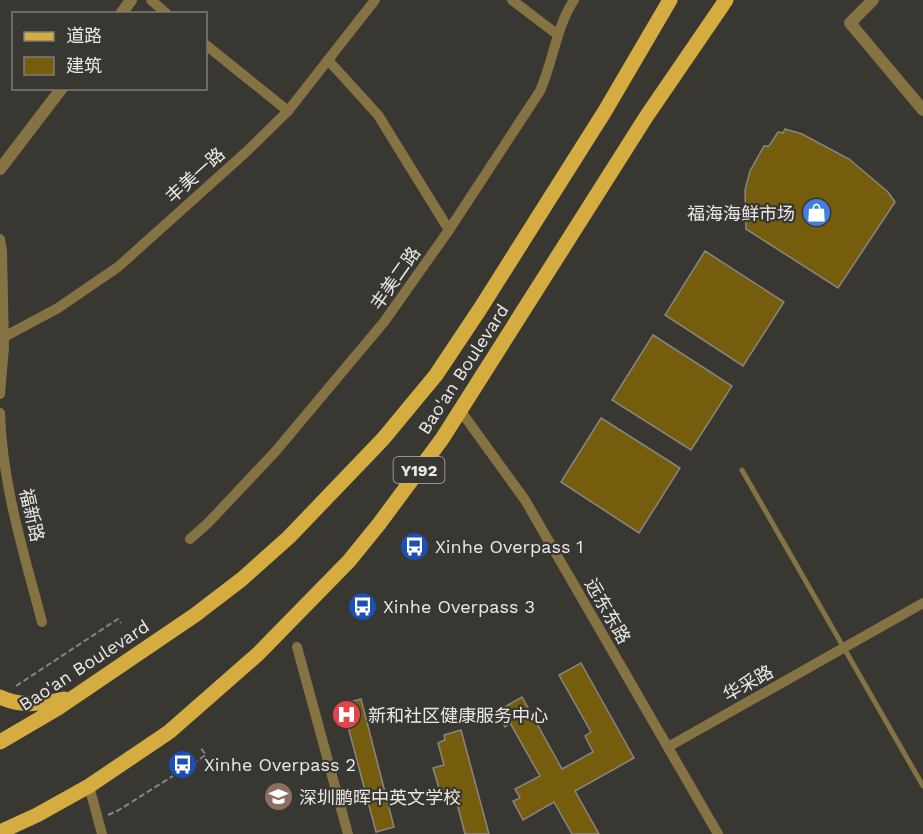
<svg xmlns="http://www.w3.org/2000/svg" width="923" height="834" viewBox="0 0 923 834" font-family="'Work Sans','Noto Sans SC',sans-serif">
	<rect width="100%" height="100%" fill="#383732"/>
	<g fill="#765c0d" stroke="#888682" stroke-width="1.5">
		<polygon points="785,129 802,134 849,159 888,192 895,202 838,288 746,229 745,190 750,171 764,146 769,146 778,132 783,133"/>
		<polygon points="705,251 784,302 743,366 665,315"/>
		<polygon points="653,335 732,386 691,450 612,400"/>
		<polygon points="601,418 680,468 639,533 561,482"/>
		<polygon points="581,663 634,758 575,791 599,834 572,834 554,802 523,820 513,801 520,798 515,789 540,776 510,723 505,727 496,712 522,697 562,769 593,752 585,736 591,732 559,675"/>
		<polygon points="361,699 394,827 376,832 342,704"/>
		<polygon points="461,730 489,834 465,834 454,792 441,795 433,768 444,765 438,743 445,740 444,735"/>
	</g>
	<g fill="none" stroke-linecap="round" stroke-linejoin="round">
		<g stroke="#868581" stroke-width="2" stroke-dasharray="6 3" stroke-linecap="butt">
			<polyline points="16,686 118,619 121,623"/>
			<polyline points="108,815 119,810 206,755 200,747"/>
		</g>
		<polyline stroke="#867343" stroke-width="5" points="742,470 923,786"/>
		<g stroke="#867343" stroke-width="10">
			<polyline points="151,0 167,14"/>
			<polyline points="512,0 558,35"/>
			<polyline points="206,45 288,111"/>
			<polyline points="328,60 378,115 449,230"/>
			<polyline points="0,239 2,251 4,347 0,394"/>
			<polyline points="4,337 58,308 118,267 245,153 288,111 375,0"/>
			<polyline points="460,410 525,500 718,834"/>
			<path d="M0,413C2,484 24,554 42,622"/>
			<path d="M190,539L208,523L275,452L384,322L449,230L540,91C553,62 556,27 574,0"/>
			<polyline points="297,647 348,834"/>
			<polyline points="668,747 923,603"/>
			<polyline points="89,786 102,834"/>
		</g>
		<g stroke="#867343" stroke-width="12">
			<polyline points="873,0 850,23 923,110"/>
			<polyline points="121,14 131,0"/>
			<polyline points="0,169 62,88"/>
		</g>
		<g stroke="#d5ac40" stroke-width="15">
			<path d="M0,697C22,707 41,704 64,699"/>
			<polyline points="0,742 58,708 195,615 242,579 289,537 383,439 436,375 480,309 605,111 670,0"/>
			<polyline points="0,832 37,815 89,786 169,732 258,654 349,561 379,524 442,439 646,117 726,0"/>
		</g>
	</g>
	<defs>
		<symbol id="shop-disc" viewBox="-11 -11 22 22"><circle r="9.5" fill="#3f7fe0" stroke="#383732"/><path d="M-5-2.5h2.3a2.7 3.5 0 0 1 5.4 0H5L5.5 6h-11ZM-1.5-2.5h3a1.5 2.3 0 0 0-3 0Z" fill="#fff"/></symbol>
		<symbol id="bus-disc" viewBox="-11 -11 22 22"><circle r="9.5" fill="#1a4fb4" stroke="#383732"/><path d="M-5-6H5V4H4V6H2V4H-2V6H-4V4H-5ZM-3.5-4V0h7V-4ZM-3.5 1.2v1.5H-2V1.2ZM2 1.2v1.5H3.5V1.2Z" fill="#fff"/></symbol>
		<symbol id="hospital-disc" viewBox="-11 -11 22 22"><circle r="9.5" fill="#e0444e" stroke="#383732"/><path d="M-5-5h3v3.5h4V-5h3V5h-3V1.5h-4V5h-3Z" fill="#fff"/></symbol>
		<symbol id="school-disc" viewBox="-11 -11 22 22"><circle r="9.5" fill="#8d6e63" stroke="#383732"/><path d="M0-5L7-2L0 1L-7-2ZM-4 1L0 2.5L4 1V4Q0 6-4 4Z" fill="#fff"/></symbol>
	</defs>
	<g fill-rule="evenodd">
		<use href="#shop-disc" x="800" y="196" width="33" height="33"/>
		<use href="#bus-disc" x="398" y="530" width="33" height="33"/>
		<use href="#bus-disc" x="346" y="590" width="33" height="33"/>
		<use href="#hospital-disc" x="330" y="698" width="33" height="33"/>
		<use href="#bus-disc" x="166" y="748" width="33" height="33"/>
		<use href="#school-disc" x="262" y="780" width="33" height="33"/>
	</g>
	<g text-anchor="middle" dominant-baseline="central" stroke-width="4.5" stroke-linejoin="round" paint-order="stroke">
		<rect fill="#383732" stroke="#b5b4b1" stroke-width="1.5" x="393.5" y="457" width="51" height="26" rx="4.5"/>
		<g font-size="16" font-weight="bold" fill="#ebe9e7">
			<text x="419" y="470">Y192</text>
		</g>
		<g font-size="18" fill="#ebe9e7" stroke="#383732">
			<text transform="translate(195 175) rotate(-42)">丰美一路</text>
			<text transform="translate(395 278) rotate(-55)">丰美二路</text>
			<text transform="translate(463 369) rotate(-57)">Bao'an Boulevard</text>
			<text transform="translate(32 515) rotate(77)">福新路</text>
			<text transform="translate(608 611) rotate(60)">远东东路</text>
			<text transform="translate(84 665) rotate(-33)">Bao'an Boulevard</text>
			<text transform="translate(748 683) rotate(-29)">华采路</text>
		</g>
		<g font-size="18" fill="#ebe9e7" stroke="#383732" text-anchor="start">
			<text x="795" y="213" text-anchor="end">福海海鲜市场</text>
			<text x="435" y="546">Xinhe Overpass 1</text>
			<text x="383" y="606">Xinhe Overpass 3</text>
			<text x="368" y="715">新和社区健康服务中心</text>
			<text x="204" y="764">Xinhe Overpass 2</text>
			<text x="299" y="797">深圳鹏晖中英文学校</text>
		</g>
	</g>
	<rect x="12" y="12" width="195" height="78" fill="#383732" stroke="#807e7a" stroke-width="1.5"/>
	<rect x="24" y="32" width="30" height="9" fill="#d5ac40" stroke="#807e7a" stroke-width="1.5"/>
	<text x="66" y="42" font-size="18" fill="#ebe9e7">道路</text>
	<rect x="24" y="57" width="30" height="18" fill="#765c0d" stroke="#807e7a" stroke-width="1.5"/>
	<text x="66" y="72" font-size="18" fill="#ebe9e7">建筑</text>
</svg>
